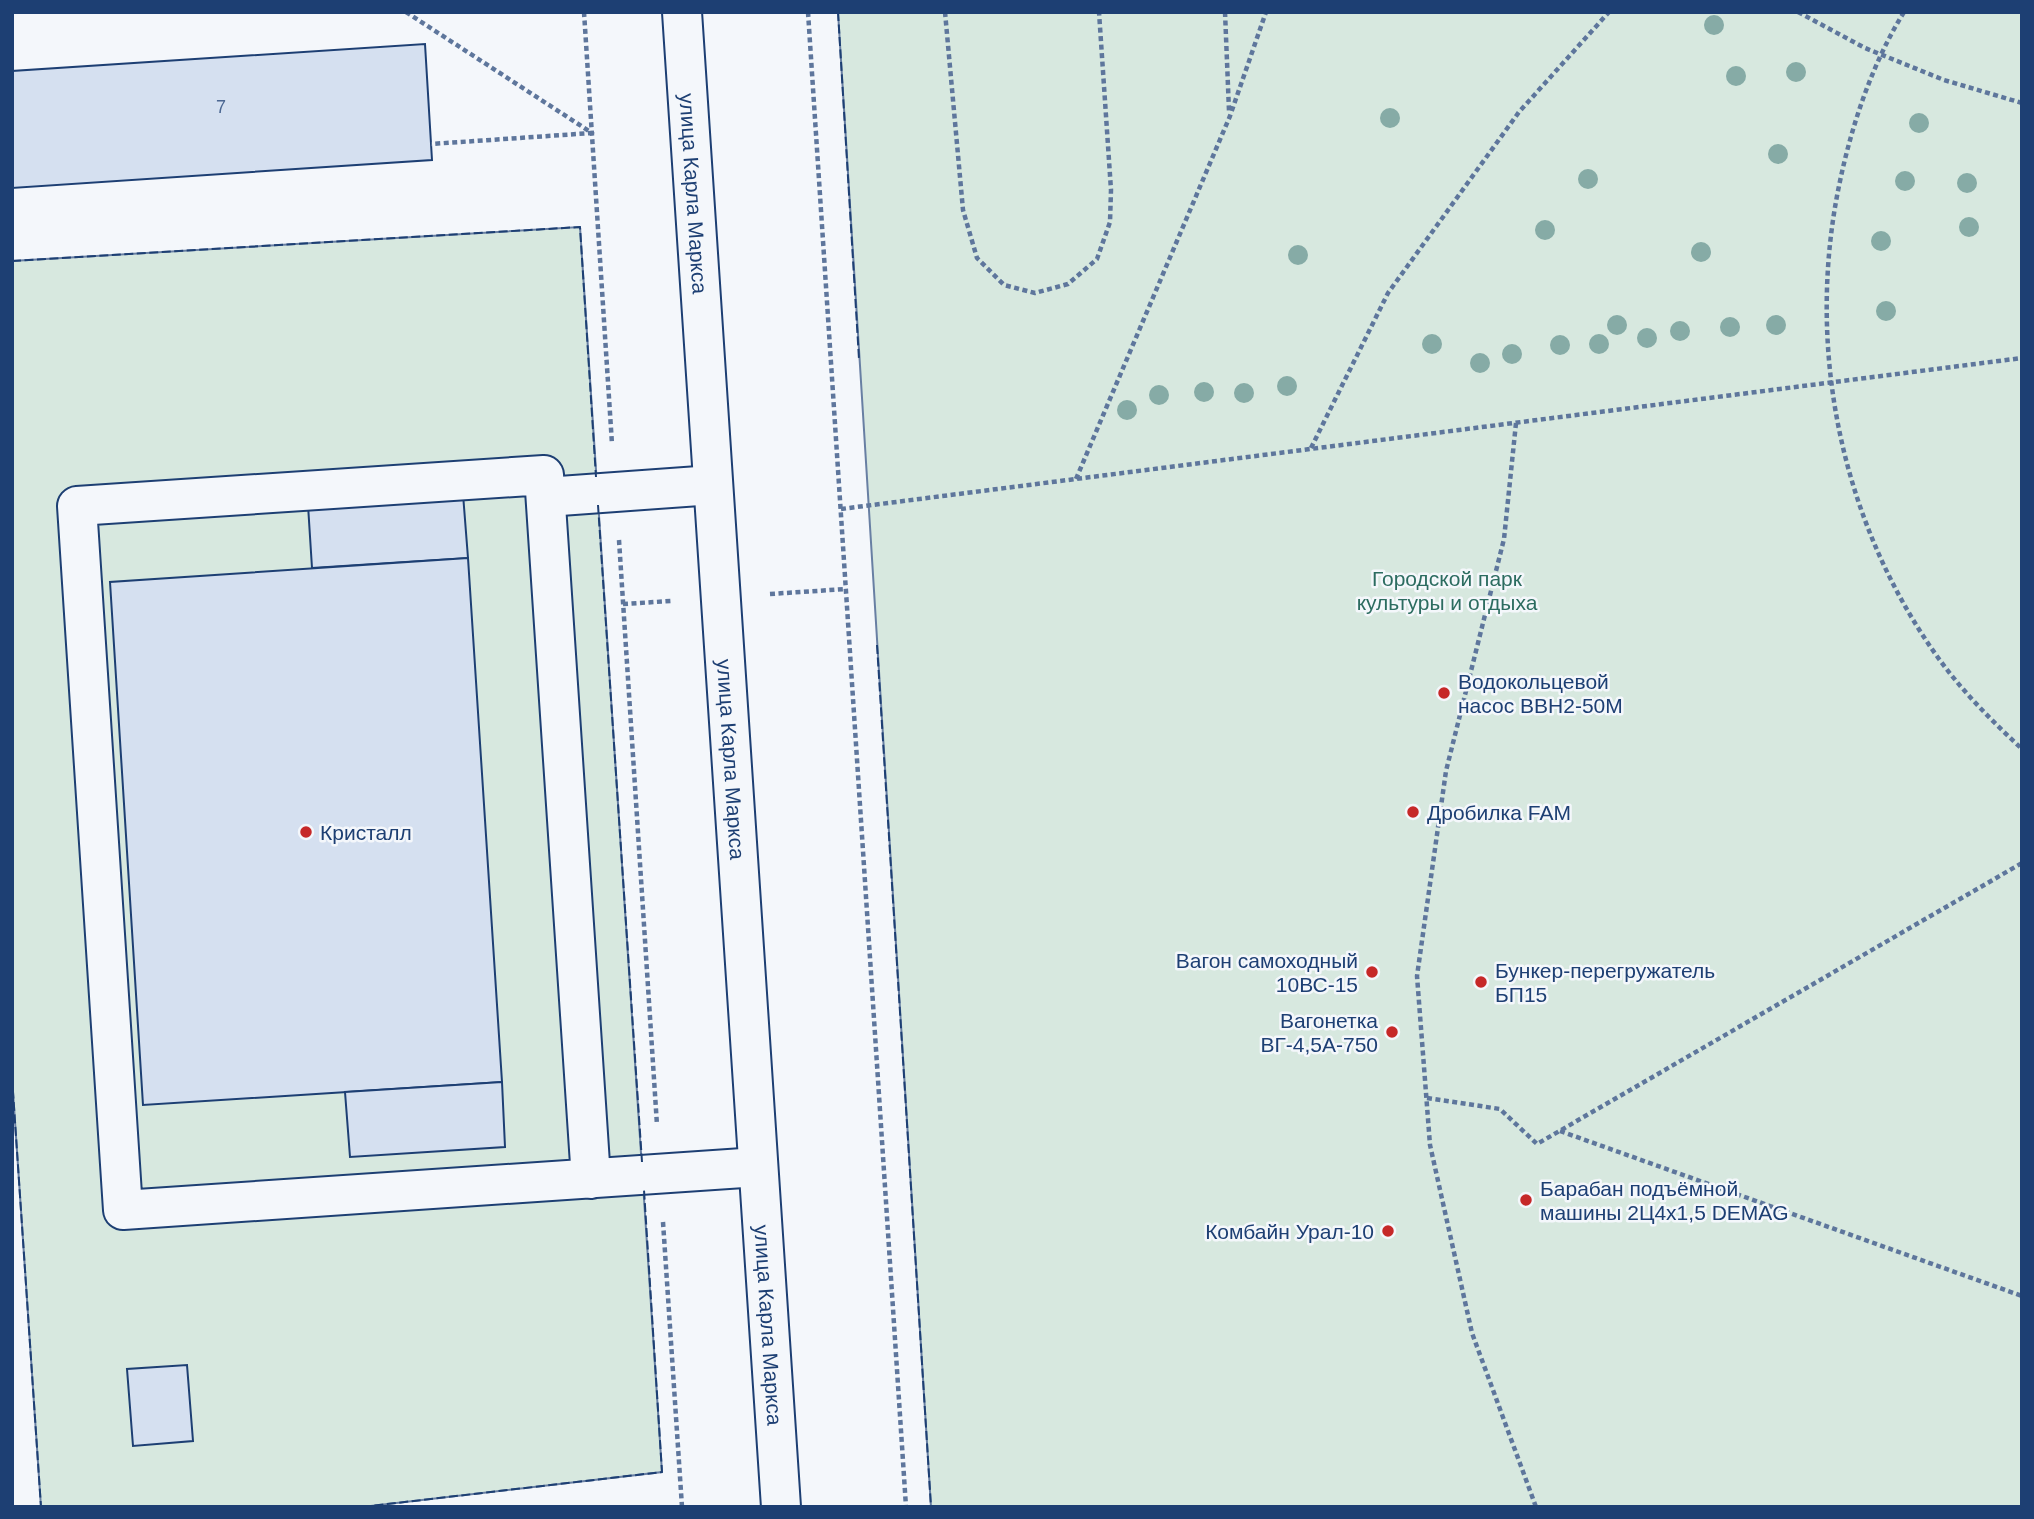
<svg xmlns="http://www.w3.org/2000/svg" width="2034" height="1519" viewBox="0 0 2034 1519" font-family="Arial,sans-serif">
	<rect width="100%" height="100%" fill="#f4f7fb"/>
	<g fill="#d7e8df" stroke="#687fa3" stroke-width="2">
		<polygon points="838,12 2022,12 2022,1507 931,1507"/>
		<polygon points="580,227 662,1472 362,1507 41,1507 12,1077 12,261"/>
	</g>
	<g fill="#d5e0f0" stroke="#1d3f73" stroke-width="2">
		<polygon points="425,44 432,160 12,188 12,71"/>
		<polygon points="463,494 468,558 312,568 308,505"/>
		<polygon points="468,558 502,1082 143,1105 110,582"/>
		<polygon points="502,1082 505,1147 350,1157 345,1092"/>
		<polygon points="187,1365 193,1441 133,1446 127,1369"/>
	</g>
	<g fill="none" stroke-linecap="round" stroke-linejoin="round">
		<defs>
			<g id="minor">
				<polyline points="546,497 713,485"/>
				<polyline points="591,1179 544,475 77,506 123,1210 758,1167"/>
			</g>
			<g id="major">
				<path id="s1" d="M682,12L781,1507"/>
			</g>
		</defs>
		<use href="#minor" stroke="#1d3f73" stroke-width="42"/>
		<use href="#major" stroke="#1d3f73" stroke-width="42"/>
		<g stroke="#5e769c" stroke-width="4.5" stroke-dasharray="5 3.5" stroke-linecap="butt">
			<polyline points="406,12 592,133 431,144"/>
			<polyline points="584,12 612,444"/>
			<polyline points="808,12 906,1507"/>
			<polyline points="945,12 963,210 977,258 1004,285 1035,293 1068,284 1097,259 1110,222 1111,190 1099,12"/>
			<polyline points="1225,12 1229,111"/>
			<polyline points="1798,12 1865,48 1944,80 2022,103"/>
			<path d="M1904,12C1870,67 1849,133 1837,196C1807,356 1843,526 1939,659C1963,692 1992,721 2022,749"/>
			<polyline points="1516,423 1504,539 1446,771 1417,976 1430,1145 1472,1333 1536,1507"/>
			<polyline points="1311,448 1388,293 1519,112 1609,12"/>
			<polyline points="1076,479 1230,116 1266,12"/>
			<polyline points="841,509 2022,358"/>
			<polyline points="619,540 657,1125"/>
			<polyline points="770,594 846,589"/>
			<polyline points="623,604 671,601"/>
			<polyline points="1427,1098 1500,1109 1537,1144 2022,863"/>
			<polyline points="1560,1131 2022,1296"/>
			<polyline points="663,1222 682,1507"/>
		</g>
		<use href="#minor" stroke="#f4f7fb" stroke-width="38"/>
		<use href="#major" stroke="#f4f7fb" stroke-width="38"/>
		<g stroke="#1d3f73" stroke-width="2" stroke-dasharray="9 3.5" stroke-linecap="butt">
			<polyline points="838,12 859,359"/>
			<polyline points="12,261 580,227 596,477"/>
			<polyline points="598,505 642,1162"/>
			<polyline points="877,645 931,1507"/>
			<polyline points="12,1077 41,1507"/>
			<polyline points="362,1507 662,1472 644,1190"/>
		</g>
	</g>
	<g fill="#86aba6">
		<circle cx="1714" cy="25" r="10"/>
		<circle cx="1796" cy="72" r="10"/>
		<circle cx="1736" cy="76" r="10"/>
		<circle cx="1390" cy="118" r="10"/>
		<circle cx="1919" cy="123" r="10"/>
		<circle cx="1778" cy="154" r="10"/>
		<circle cx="1588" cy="179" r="10"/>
		<circle cx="1905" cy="181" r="10"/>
		<circle cx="1967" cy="183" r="10"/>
		<circle cx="1969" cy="227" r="10"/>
		<circle cx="1545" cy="230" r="10"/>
		<circle cx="1881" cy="241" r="10"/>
		<circle cx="1701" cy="252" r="10"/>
		<circle cx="1298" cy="255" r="10"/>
		<circle cx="1886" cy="311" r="10"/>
		<circle cx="1617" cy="325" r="10"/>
		<circle cx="1776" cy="325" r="10"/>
		<circle cx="1730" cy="327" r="10"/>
		<circle cx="1680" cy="331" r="10"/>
		<circle cx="1647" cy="338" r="10"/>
		<circle cx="1432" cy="344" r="10"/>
		<circle cx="1599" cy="344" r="10"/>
		<circle cx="1560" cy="345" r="10"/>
		<circle cx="1512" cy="354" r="10"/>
		<circle cx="1480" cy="363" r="10"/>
		<circle cx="1287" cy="386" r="10"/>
		<circle cx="1204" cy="392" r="10"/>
		<circle cx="1244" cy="393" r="10"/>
		<circle cx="1159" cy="395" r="10"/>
		<circle cx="1127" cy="410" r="10"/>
	</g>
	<g fill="#c62828" stroke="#f4f7fb" stroke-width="2.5">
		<circle cx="1444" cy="693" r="7"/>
		<circle cx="1413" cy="812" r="7"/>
		<circle cx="306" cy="832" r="7"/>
		<circle cx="1372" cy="972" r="7"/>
		<circle cx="1481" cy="982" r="7"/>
		<circle cx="1392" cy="1032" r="7"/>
		<circle cx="1526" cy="1200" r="7"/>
		<circle cx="1388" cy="1231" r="7"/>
	</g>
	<g text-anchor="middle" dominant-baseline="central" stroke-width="5" stroke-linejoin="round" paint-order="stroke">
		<g font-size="18" fill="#4b6792">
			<text x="221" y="107">7</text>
		</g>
		<g font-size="21" fill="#1d3f73" stroke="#f4f7fb">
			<text stroke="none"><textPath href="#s1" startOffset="182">улица Карла Маркса</textPath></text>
			<text stroke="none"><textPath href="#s1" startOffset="749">улица Карла Маркса</textPath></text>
			<text stroke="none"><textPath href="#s1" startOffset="1316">улица Карла Маркса</textPath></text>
		</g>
		<g font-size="21" fill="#2c6c60" stroke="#f4f7fb">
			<text x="1447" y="578">Городской парк<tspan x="1447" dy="24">культуры и отдыха</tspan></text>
		</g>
		<g font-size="21" fill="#1d3f73" stroke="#f4f7fb" text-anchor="start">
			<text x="1458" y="681">Водокольцевой<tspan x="1458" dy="24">насос ВВН2-50М</tspan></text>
			<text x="1427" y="812">Дробилка FAM</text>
			<text x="320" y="832">Кристалл</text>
			<text x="1358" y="960" text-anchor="end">Вагон самоходный<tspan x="1358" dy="24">10ВС-15</tspan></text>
			<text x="1495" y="970">Бункер-перегружатель<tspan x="1495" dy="24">БП15</tspan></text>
			<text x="1378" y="1020" text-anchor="end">Вагонетка<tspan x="1378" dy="24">ВГ-4,5А-750</tspan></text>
			<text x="1540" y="1188">Барабан подъёмной<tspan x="1540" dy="24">машины 2Ц4х1,5 DEMAG</tspan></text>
			<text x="1374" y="1231" text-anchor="end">Комбайн Урал-10</text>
		</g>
	</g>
	<rect width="2034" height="1519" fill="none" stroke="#1d3f73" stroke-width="28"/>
</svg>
